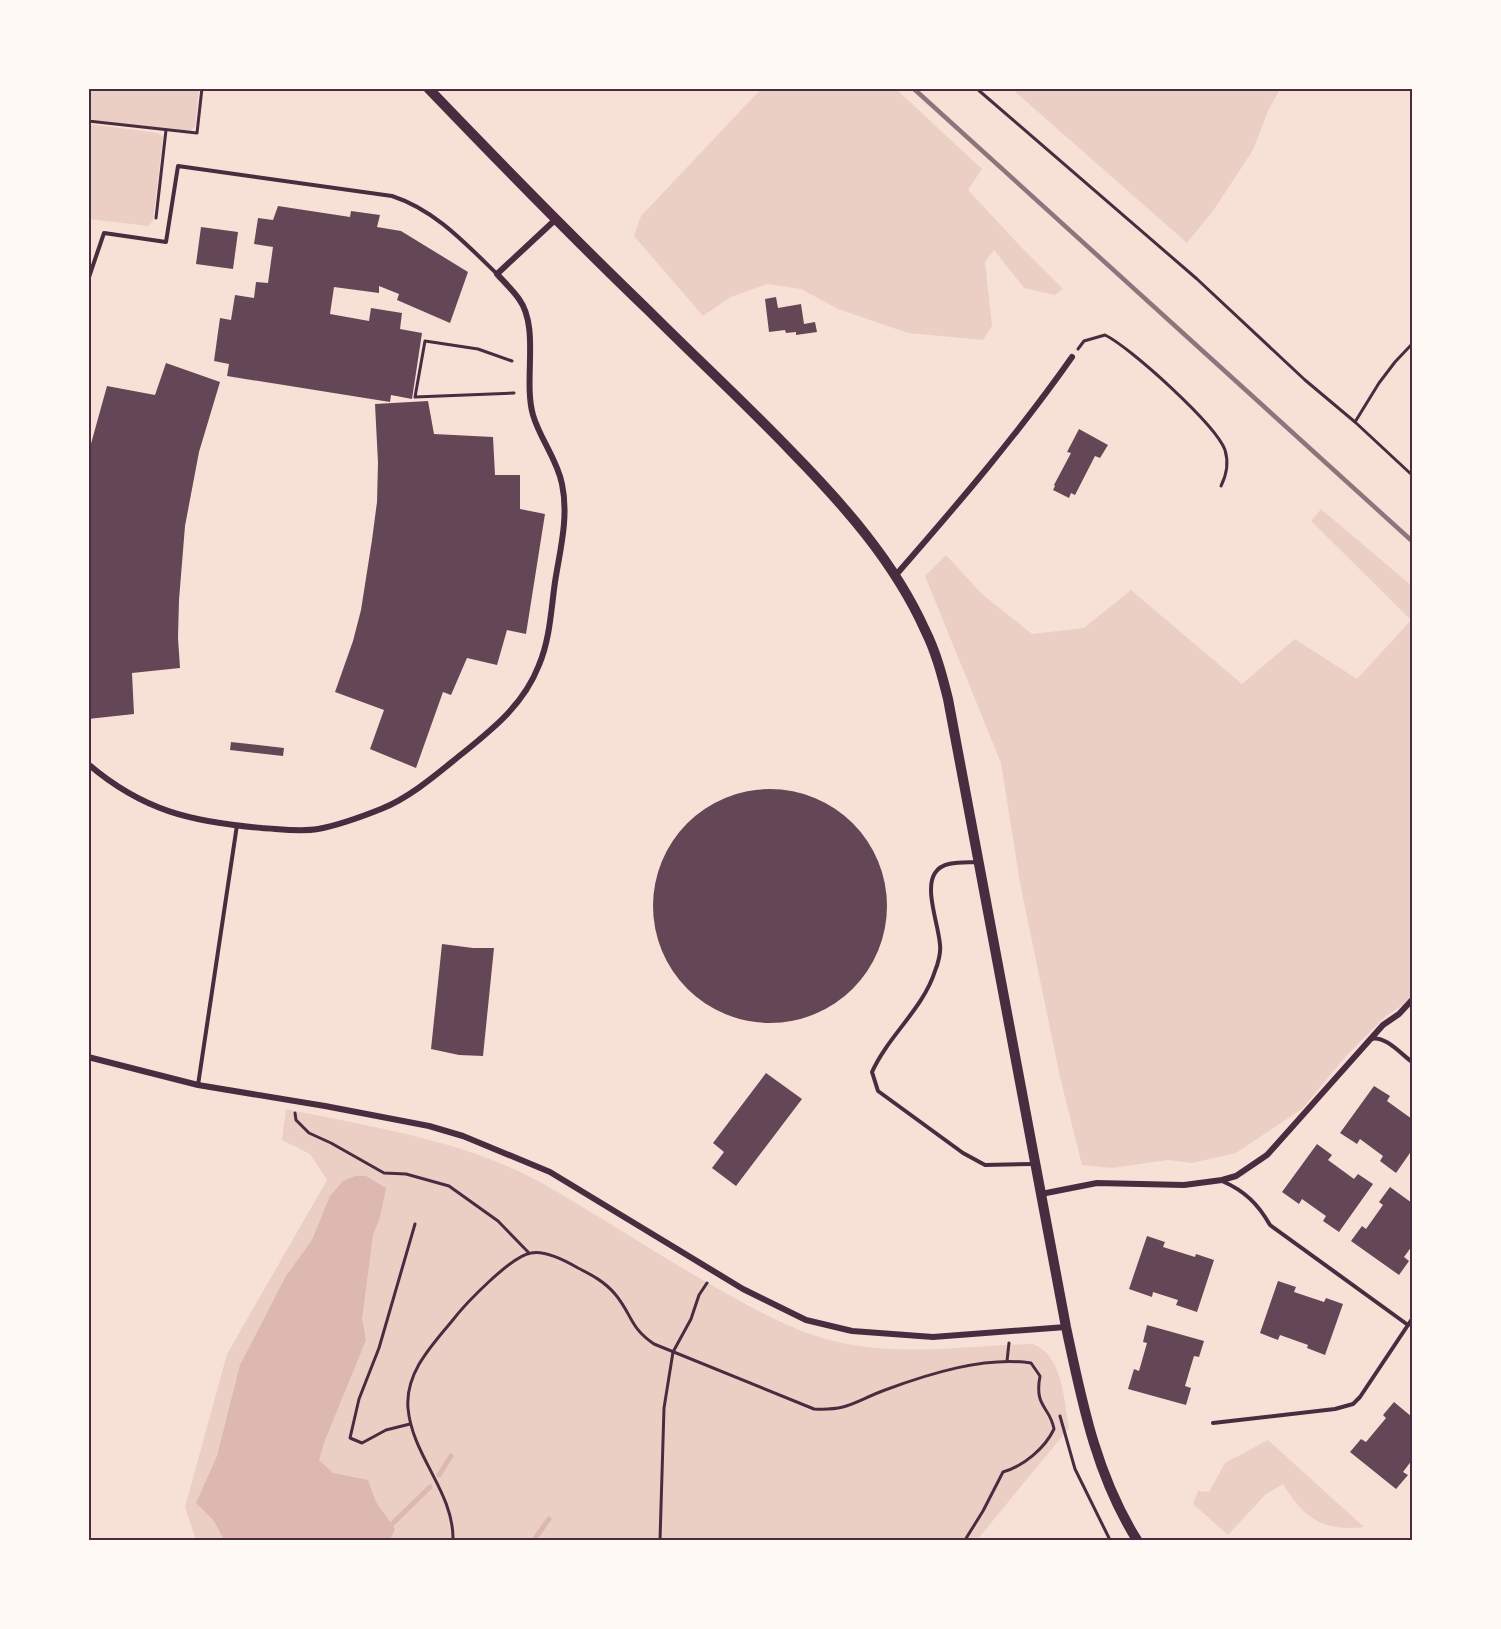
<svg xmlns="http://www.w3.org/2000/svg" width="1501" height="1629" viewBox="0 0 1501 1629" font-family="Inter,sans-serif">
	<rect width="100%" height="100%" fill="#f7e1d7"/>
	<g fill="#ebcfc5">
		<polygon points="89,89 199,89 195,127 190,131 89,120"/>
		<polygon points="761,89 896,89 982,169 968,190 1020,246 1063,289 1055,295 1024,288 994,250 985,262 992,326 983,340 908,333 838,309 801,289 767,284 731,297 703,316 634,236 641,216"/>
		<polygon points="1012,89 1280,89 1268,111 1253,150 1213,211 1187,243"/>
		<polygon points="89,124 158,133 163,137 153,221 148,226 89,219"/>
		<polygon points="1321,509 1412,586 1412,999 1386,1016 1347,1055 1302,1109 1236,1153 1192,1163 1168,1160 1112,1168 1082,1165 1060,1077 1020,883 1001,763 925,576 946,555 982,594 1032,634 1084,628 1131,590 1242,684 1295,639 1357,679 1411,620 1311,521"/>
		<path d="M286,1109C372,1127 464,1140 542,1183C603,1218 661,1257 722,1291C758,1311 797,1333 838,1342C901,1357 969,1345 1033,1344C1063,1355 1064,1401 1069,1428L977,1540H196L185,1507L227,1354L327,1180L310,1154L282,1140Z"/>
		<path d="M1268,1440L1364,1527C1323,1532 1304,1518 1283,1484L1266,1494L1228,1535L1193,1504L1198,1491L1209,1492L1225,1463Z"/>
	</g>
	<polygon fill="#dcb8b0" points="355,1176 366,1176 386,1188 380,1217 373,1235 362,1319 366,1340 325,1440 319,1460 333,1473 368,1480 376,1502 395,1529 390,1540 224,1540 214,1521 196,1503 217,1456 240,1365 286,1276 312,1240 330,1196 343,1181"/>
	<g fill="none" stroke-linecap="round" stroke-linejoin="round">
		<g stroke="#dcb8b0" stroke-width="5">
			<polyline points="439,1475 451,1456"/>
			<polyline points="388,1528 430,1487"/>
			<polyline points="534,1540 549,1519"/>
		</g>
	</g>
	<g fill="#644757">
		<polygon points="278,206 350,217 351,211 380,215 377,227 401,231 468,272 450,323 397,300 399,294 379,286 379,293 334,287 330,314 369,321 371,308 402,313 400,329 422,333 412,399 391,395 390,402 227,376 229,364 214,361 220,318 231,320 235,295 254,298 256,282 268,283 273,247 254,244 258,218 273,220"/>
		<polygon points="201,227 238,232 233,269 196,264"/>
		<polygon points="776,297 778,308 801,304 804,324 815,322 817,332 796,335 796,332 786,333 785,330 769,332 765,299"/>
		<polygon points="166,363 220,382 199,452 185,526 179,600 178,638 180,668 132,673 134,714 88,719 89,451 107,386 155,395"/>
		<polygon points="428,401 434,434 493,437 495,475 520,475 520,509 545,514 526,634 507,630 497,665 467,658 451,695 443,692 416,768 370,749 384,710 335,692 353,641 361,610 372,540 377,502 378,463 375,404"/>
		<polygon points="1079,429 1108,445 1100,458 1095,456 1075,495 1071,493 1069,498 1053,490 1055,486 1054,485 1071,453 1067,452"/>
		<polygon points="231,742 284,748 283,756 230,750"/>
		<circle cx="770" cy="906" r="117"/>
		<polygon points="442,944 473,948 494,948 483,1056 459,1055 431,1049"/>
		<polygon points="766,1073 802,1099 736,1186 712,1168 724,1152 713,1143"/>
		<polygon points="1374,1086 1390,1096 1387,1101 1412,1119 1412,1150 1396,1173 1380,1161 1383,1156 1360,1139 1357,1144 1340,1133"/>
		<polygon points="1317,1144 1332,1155 1328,1160 1354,1179 1358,1174 1373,1184 1339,1232 1323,1221 1326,1216 1302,1199 1299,1204 1282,1192"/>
		<polygon points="1390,1187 1412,1203 1412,1246 1404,1257 1409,1261 1399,1275 1351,1241 1362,1226 1366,1229 1383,1205 1379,1202"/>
		<polygon points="1147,1236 1165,1242 1163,1247 1195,1257 1196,1254 1214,1260 1197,1312 1176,1305 1178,1300 1153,1292 1152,1297 1129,1289"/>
		<polygon points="1278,1281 1296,1287 1294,1292 1324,1302 1326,1298 1343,1304 1325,1355 1307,1348 1308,1345 1280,1335 1278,1340 1260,1333"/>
		<polygon points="1147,1325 1204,1341 1199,1357 1194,1356 1185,1386 1191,1388 1186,1405 1128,1389 1134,1369 1139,1371 1147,1343 1143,1342"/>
		<polygon points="1394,1402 1412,1417 1412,1460 1403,1472 1408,1475 1396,1489 1350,1452 1361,1439 1366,1442 1386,1418 1383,1415"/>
	</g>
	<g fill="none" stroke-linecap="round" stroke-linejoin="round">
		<g stroke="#4a2c40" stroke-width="3">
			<polyline points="976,88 1197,279 1305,380 1355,422 1412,475"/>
			<polyline points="88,121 197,133 202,88"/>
			<polyline points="156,218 166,130"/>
			<path d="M1078,349L1084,341L1105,335C1130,347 1216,425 1225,450C1229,463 1227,474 1221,486"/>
			<polyline points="512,361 478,349 425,341 415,397 514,393"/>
			<polyline points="1355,422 1379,383 1395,362 1412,344"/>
			<polyline points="295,1113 296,1120 309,1133 331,1143 384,1173 406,1174 449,1186 498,1221 529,1253"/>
			<polyline points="1007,1361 1009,1343"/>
			<polyline points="1060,1416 1075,1469 1110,1540"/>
			<polyline points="410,1424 386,1430 362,1443 350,1438 359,1399 379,1348 415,1224"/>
			<path d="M453,1540C454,1492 412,1456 408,1408C405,1373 432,1345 452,1321C465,1304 511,1256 531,1253C545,1250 566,1261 578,1268C592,1275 605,1282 615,1294C632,1314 629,1327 654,1344L814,1409C849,1411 855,1401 885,1390C928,1374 985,1356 1031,1363L1040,1376C1034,1408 1050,1406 1054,1429C1045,1448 1024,1466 1003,1472L983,1511L965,1540"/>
			<polyline points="660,1540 664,1408 673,1352 691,1319 699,1295 707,1283"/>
			<polyline points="1029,1540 1036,1540"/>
		</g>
		<g stroke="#4a2c40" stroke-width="4">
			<path d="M88,280L104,233L166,242L178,166L392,196C435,210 465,243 497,274"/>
			<path d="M978,862C965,863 943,860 935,873C924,889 939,926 940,945C941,952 938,964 935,971C923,1009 888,1036 872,1072L878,1091L963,1153L985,1165L1033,1164"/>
			<path d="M1371,1039C1385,1035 1401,1054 1412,1062"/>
			<polyline points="198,1085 237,825"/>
			<path d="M1222,1181C1245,1191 1258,1204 1270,1225L1408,1325"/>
			<polyline points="1213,1423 1335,1409 1353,1404 1360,1397 1412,1319"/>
		</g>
		<g stroke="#4a2c40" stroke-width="6">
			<path d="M895,576C957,505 1018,434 1072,357"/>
			<path d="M88,764C143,811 192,822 262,828C280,829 300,832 318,829C340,825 361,817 381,809C411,797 438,773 463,753C494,728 524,704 539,665C550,639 551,610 555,582C560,550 569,517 562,484C557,459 540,439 533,415C523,380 540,328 519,299C513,290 504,282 497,274L555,220"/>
			<polyline points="88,1057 198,1085 325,1106 429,1126 463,1136 550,1172 743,1289 806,1320 852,1331 933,1337 1066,1327"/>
			<polyline points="1041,1194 1097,1183 1184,1185 1222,1180 1236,1176 1267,1155 1383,1025 1399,1014 1412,1000"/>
		</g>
		<path stroke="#4a2c40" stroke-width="10" d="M428,88C500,163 573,238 648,310C695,357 744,402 790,450C842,503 894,561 925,630C936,652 942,675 948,699L1066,1327C1082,1402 1096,1475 1137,1540"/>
		<polyline stroke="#8f747c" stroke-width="4.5" points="913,88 1412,541"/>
	</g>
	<rect width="1501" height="1629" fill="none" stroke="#fffaf5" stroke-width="180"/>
	<rect x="90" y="90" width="1321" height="1449" fill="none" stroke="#4a2c40" stroke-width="2"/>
</svg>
